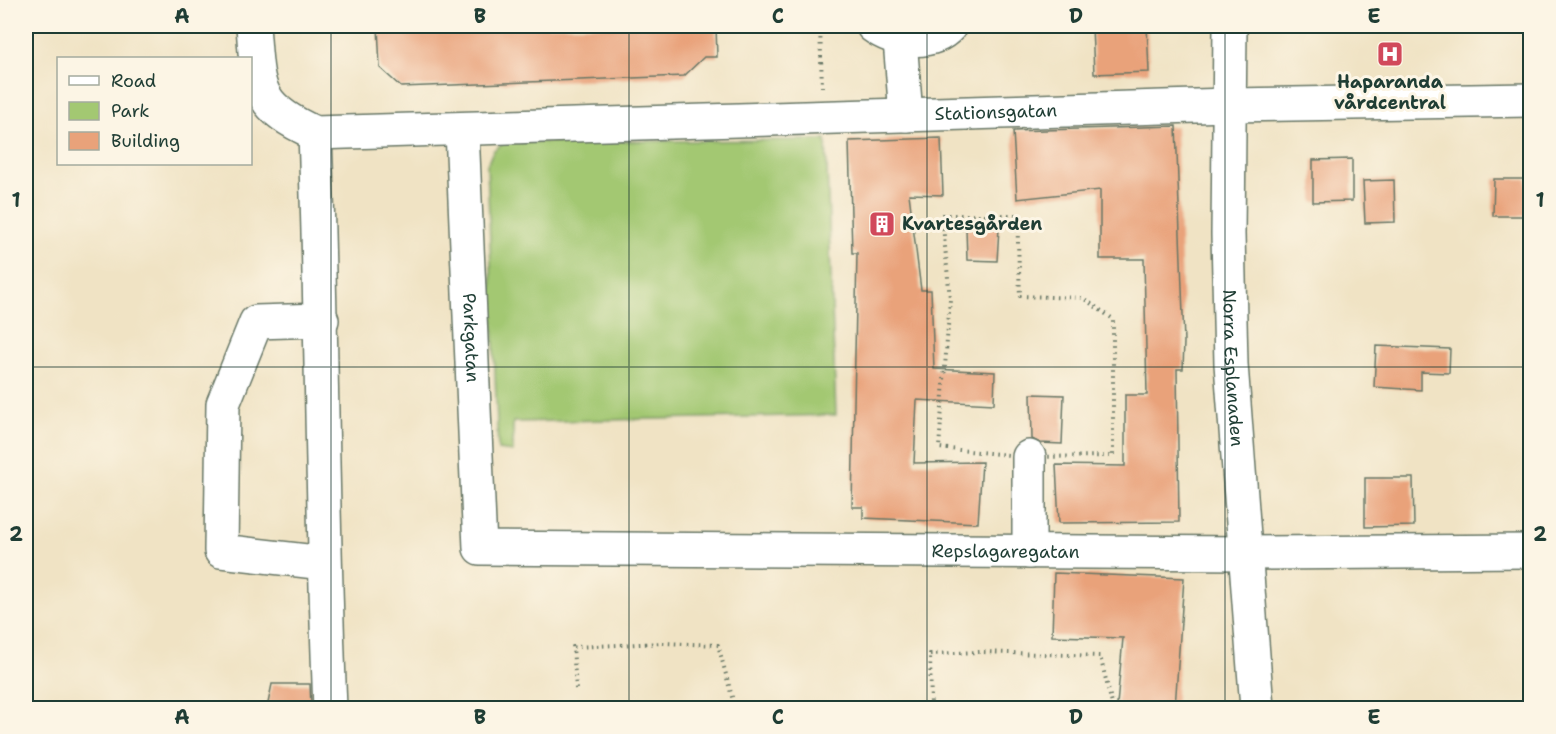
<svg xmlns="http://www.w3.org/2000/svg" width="1556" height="734" viewBox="0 0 1556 734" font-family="'Shantell Sans',sans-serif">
	<rect width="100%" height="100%" fill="#fcf5e5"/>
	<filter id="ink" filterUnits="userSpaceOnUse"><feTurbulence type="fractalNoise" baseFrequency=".0167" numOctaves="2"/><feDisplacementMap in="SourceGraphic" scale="12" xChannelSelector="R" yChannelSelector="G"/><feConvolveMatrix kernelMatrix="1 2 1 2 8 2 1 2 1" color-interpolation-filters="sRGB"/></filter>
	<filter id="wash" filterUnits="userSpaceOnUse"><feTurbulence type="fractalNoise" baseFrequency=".008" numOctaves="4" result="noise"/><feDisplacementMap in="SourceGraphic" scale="24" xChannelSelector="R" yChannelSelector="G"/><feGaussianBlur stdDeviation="1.35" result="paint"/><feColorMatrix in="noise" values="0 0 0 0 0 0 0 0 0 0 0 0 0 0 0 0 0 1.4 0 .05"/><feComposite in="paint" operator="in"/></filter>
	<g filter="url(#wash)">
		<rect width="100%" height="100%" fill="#f0e3c4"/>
		<polygon fill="#a3c872" stroke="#618253" stroke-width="1.5" points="826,140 836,415 513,422 513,452 498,450 487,165 493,151 504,142"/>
		<g id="blocks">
			<g fill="#e9a27a">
				<polygon points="378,26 716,26 717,57 704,57 684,76 401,87 380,68"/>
				<polygon points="1092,26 1147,26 1149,72 1094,74"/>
				<polygon points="1176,126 1184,342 1183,369 1177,369 1179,522 1059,523 1056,465 1125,466 1125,395 1147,395 1144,259 1100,259 1100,190 1017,199 1013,131"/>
				<polygon points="941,138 943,195 909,194 921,290 931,290 934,369 995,372 994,404 917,400 914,463 982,462 978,523 863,518 863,507 852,507 857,253 852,253 849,141"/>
				<polygon points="1352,159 1352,201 1313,202 1313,160"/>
				<polygon points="1494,179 1527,179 1526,216 1493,216"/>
				<polygon points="1394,180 1395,222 1365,223 1363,181"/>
				<polygon points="966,228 999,228 997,261 967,260"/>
				<polygon points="1376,346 1450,349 1449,373 1421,372 1421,390 1374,387"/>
				<polygon points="1031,394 1064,395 1062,444 1040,443 1032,439"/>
				<polygon points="1365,478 1413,478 1414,526 1365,527"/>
				<polygon points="1054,573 1184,578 1175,708 1117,705 1123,638 1052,636"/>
				<polygon points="272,684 310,684 311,708 267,708"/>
			</g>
		</g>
	</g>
	<g filter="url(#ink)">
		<use href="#blocks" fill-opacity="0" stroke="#687766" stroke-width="1.5"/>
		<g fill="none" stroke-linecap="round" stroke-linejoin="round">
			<defs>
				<g id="minor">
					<path id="s1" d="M253,26C258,87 254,106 315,133L1228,105L1530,100"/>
					<path d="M873,26C893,41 931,47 950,26"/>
					<path id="s2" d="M1230,26L1228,234L1231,364L1257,708"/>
					<polyline points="900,40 906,115"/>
					<path id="s3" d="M462,130L480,548L1247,553L1530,551"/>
					<path d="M315,133C322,325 322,517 330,708"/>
					<polyline points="322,320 256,322 223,404 221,551 324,563"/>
					<polyline points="1029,552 1029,457"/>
				</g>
			</defs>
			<use href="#minor" stroke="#687766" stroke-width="36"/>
			<g stroke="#687766" stroke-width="4" stroke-dasharray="1.5 4.5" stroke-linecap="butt">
				<polyline points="820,26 822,87"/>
				<polygon points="942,215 1017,215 1020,296 1083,298 1113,319 1113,456 1029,457 939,448 950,299"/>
				<polyline points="576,689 573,647 663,643 718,645 735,708"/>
				<polyline points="931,708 930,654 981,652 1100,656 1113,708"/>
			</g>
			<use href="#minor" stroke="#fff" stroke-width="33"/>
		</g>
	</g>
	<path fill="none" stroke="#1f3d34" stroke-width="1.5" stroke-opacity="0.55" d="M331,26V708M629,26V708M927,26V708M1225,26V708M26,367H1530"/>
	<defs>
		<symbol id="hospital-square" viewBox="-11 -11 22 22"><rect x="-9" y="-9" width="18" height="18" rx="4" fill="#d1495b" stroke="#fcf5e5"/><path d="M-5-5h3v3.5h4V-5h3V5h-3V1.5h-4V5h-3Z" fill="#fff"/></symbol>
		<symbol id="building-square" viewBox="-11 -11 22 22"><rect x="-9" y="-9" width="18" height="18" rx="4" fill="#d1495b" stroke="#fcf5e5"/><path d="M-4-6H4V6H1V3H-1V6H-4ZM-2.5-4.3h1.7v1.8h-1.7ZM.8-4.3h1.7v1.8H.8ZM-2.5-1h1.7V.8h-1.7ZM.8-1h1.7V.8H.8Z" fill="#fff"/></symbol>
	</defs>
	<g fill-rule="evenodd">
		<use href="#hospital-square" x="1375" y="39" width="30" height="30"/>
		<use href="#building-square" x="867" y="209" width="30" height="30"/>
	</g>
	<g text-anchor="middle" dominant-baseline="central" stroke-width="6" stroke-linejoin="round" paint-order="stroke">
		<g font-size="18" font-weight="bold" fill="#1f3d34" stroke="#fcf5e5">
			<text x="1390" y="82">Haparanda<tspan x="1390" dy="21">vårdcentral</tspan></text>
			<text x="902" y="224" text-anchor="start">Kvartesgården</text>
		</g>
		<g font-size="18" fill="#1f3d34" stroke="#fcf5e5">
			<text stroke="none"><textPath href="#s1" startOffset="816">Stationsgatan</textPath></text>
			<text stroke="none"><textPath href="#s3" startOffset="208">Parkgatan</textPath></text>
			<text stroke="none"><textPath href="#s2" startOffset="342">Norra Esplanaden</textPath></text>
			<text stroke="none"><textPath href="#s3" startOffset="944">Repslagaregatan</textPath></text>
		</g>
	</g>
	<rect width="1556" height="734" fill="none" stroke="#fcf5e5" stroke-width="66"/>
	<rect x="57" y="57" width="195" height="108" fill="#fcf5e5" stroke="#a4ab9e" stroke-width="1.5"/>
	<rect x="69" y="76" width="30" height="9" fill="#ffffff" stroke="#a4ab9e" stroke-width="1.5"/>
	<text x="111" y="87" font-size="18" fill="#1f3d34">Road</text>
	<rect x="69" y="102" width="30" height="18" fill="#a3c872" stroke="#a4ab9e" stroke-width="1.5"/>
	<text x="111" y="117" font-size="18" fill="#1f3d34">Park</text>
	<rect x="69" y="132" width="30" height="18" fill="#e9a27a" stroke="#a4ab9e" stroke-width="1.5"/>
	<text x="111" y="147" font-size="18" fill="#1f3d34">Building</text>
	<rect x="33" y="33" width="1490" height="668" fill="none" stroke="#1f3d34" stroke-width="2"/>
	<g font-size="20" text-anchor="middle" font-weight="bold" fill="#1f3d34">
		<text x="182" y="23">A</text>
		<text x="480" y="23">B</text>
		<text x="778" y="23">C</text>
		<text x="1076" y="23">D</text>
		<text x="1374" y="23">E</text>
		<text x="16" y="207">1</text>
		<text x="1540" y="207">1</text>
		<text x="16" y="541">2</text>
		<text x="1540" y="541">2</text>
		<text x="182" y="724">A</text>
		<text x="480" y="724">B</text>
		<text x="778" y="724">C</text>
		<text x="1076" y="724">D</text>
		<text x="1374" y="724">E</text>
	</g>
</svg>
